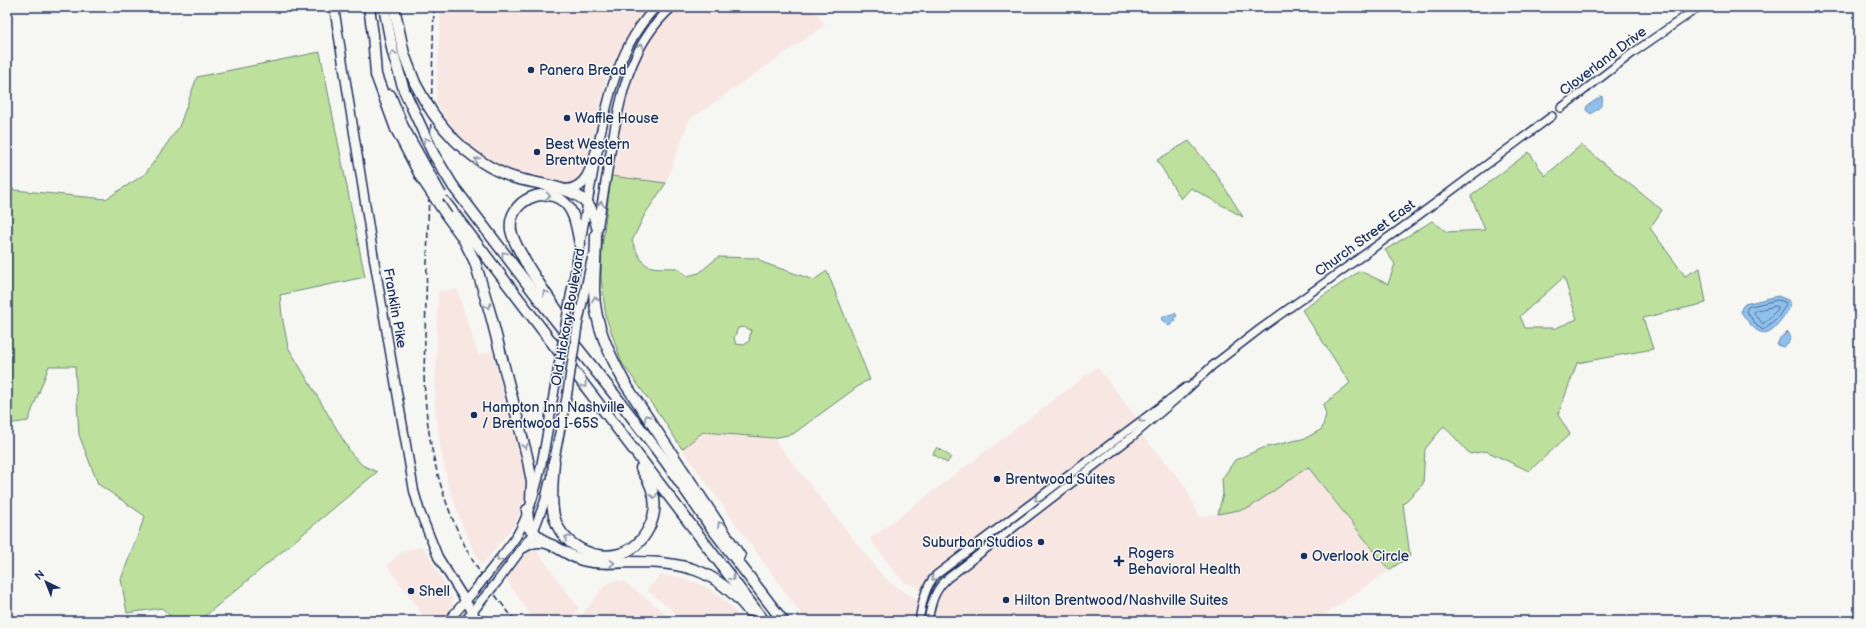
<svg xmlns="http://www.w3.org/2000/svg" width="1866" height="628" viewBox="0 0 1866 628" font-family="'Balsamiq Sans',sans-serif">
	<rect width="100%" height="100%" fill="#f6f6f2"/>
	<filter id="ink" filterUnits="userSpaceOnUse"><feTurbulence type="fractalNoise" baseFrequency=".025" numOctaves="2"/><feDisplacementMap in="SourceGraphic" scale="8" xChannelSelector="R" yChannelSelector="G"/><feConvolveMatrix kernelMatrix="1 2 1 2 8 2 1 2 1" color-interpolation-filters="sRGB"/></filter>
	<g filter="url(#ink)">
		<g fill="#f8e6e3">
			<polygon points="441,7 650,7 631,31 619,51 608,73 584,173 578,183 568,185 511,170 498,164 473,148 452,127 436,102"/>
			<polygon points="680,7 812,7 825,25 689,120 666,183 611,176 630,84 635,70 649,42 668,17"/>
			<polygon points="457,289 478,355 492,351 522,466 525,483 524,500 515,524 483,564 478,559 461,522 448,484 440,445 435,405 438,291"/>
			<polygon points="1097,367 1137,418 942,564 930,576 921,589 906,583 898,576 870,539"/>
			<polygon points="703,432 773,438 881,574 893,585 918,600 914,621 806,621 682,449"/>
			<polygon points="1140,433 1185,486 1199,517 1249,508 1307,466 1389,570 1316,621 932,621 937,596 947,583"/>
			<polygon points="532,545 579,608 569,621 535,621 506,579"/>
			<polygon points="423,546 453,599 451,610 443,621 427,621 387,565 402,552"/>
			<polygon points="661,575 683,578 704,586 723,598 740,618 737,621 685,621 647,590"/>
			<polygon points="616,580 625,582 675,621 577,621 606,584"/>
		</g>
		<g fill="#bde19c" stroke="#6c887d" fill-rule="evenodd">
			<polygon points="320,52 365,277 280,295 282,316 288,347 351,453 362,465 377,472 199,621 175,621 162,608 127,613 121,579 145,516 98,484 79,435 75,366 49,366 28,421 7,424 7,181 14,190 106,199 145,174 179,127 197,77"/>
			<polygon points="1189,141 1216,174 1243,217 1191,188 1181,199 1157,160"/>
			<path d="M1581,145L1662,210L1650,228L1685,276L1700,268L1706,303L1643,318L1653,349L1577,363L1558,415L1570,434L1529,471L1486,451L1470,454L1444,426L1425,449L1423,484L1403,504L1410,556L1389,570L1308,467L1249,508L1218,514L1223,494L1222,479L1235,460L1263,448L1306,438L1322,429L1326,414L1323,405L1350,383L1302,310L1360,271L1388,284L1395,264L1385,250L1432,221L1447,232L1485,230L1471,196L1529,152L1545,176ZM1564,277L1577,319L1556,328H1525L1520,316Z"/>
			<path d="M611,176L666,183L645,214L632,241C645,272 647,267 677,268L687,276L699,273L718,257L757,258L764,263L814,280L827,271L870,380L864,382L793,434L773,438L703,432L682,449L662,418L622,363L606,317L601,278L602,248ZM743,327L751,330L749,341L744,345L736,344L734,338L738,328Z"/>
			<polygon points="937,447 951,457 947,463 933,454"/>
		</g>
		<g fill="#90c1ec" stroke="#6187b3">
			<path d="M1602,96C1604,107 1598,108 1591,114L1586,110L1587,106Z"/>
			<path d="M1778,296L1788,300L1791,306C1771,334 1764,346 1741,312L1742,307L1745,304Z"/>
			<polygon points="1175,313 1177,316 1174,318 1176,320 1169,326 1161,319 1165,316"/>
			<polygon points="1788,332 1791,338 1788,343 1783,347 1777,345 1780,338"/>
		</g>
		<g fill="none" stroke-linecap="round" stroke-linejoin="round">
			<g stroke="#4a6997" stroke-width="1">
				<polygon points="1778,300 1785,302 1786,305 1778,317 1763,330 1757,326 1746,311 1748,307"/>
				<polygon points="1776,306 1778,307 1778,309 1763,324 1754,313 1755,311"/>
			</g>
			<defs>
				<g id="secondary">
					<polyline points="1561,108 1634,52 1699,7"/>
					<path d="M919,621C922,604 924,588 936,575L1186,387"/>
					<path d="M928,621C931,604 934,590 948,578L1133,436L1182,394L1212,366L1260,329L1411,221L1552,116"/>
				</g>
				<g id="primary">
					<polyline points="334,7 374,259 414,491 420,512 438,557 478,621"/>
					<path d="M597,150C608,98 618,46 656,7"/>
					<path d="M598,227C602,201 607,175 611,149C620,97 630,44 672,7"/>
					<polyline points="568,310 594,167"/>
					<polyline points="578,323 592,258"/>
					<polyline points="553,466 567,395"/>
					<path d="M490,571C498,560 508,549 516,537C541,495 547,429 556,381"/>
					<polyline points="497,582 532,535 545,501 549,483"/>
					<polyline points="448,621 475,590"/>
					<polyline points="465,621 482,600"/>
				</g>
				<g id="motorway">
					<polyline points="369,7 373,35 376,75 396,129"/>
					<polyline points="384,7 393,53 404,90"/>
					<polyline points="394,7 404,54 415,83"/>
					<polyline points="390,95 403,127"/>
					<path d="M512,177C534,184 573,186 588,204C593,210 595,220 597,227"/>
					<polyline points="453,186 545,307 614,394 666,462 708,523 783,621"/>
					<path d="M566,190C590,188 592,163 599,144"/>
					<polyline points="445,202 764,621"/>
					<polyline points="447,216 463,238 475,262 491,316 527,456 532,482 531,499"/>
					<path d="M596,234C596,253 594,272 594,290C594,324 610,356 626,385L740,556"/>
					<path d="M571,330C555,307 539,285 525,261C520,251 513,242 511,230C507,201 546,183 566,204C576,215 577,231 580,244"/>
					<path d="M554,461C553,479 550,499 554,516C561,544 592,561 619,554C645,547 661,514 652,490C650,482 645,475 641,468"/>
					<polyline points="527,510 529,528 545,542"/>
					<path d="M524,547C545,532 561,554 582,560C596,564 613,563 628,562C683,562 713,567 749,611"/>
				</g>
			</defs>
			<use href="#secondary" stroke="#1b2f5e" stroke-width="10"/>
			<use href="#primary" stroke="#1b2f5e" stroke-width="11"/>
			<use href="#motorway" stroke="#1b2f5e" stroke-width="13"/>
			<use href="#secondary" stroke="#f6f6f2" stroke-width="7"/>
			<use href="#primary" stroke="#f6f6f2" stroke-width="8"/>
			<use href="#motorway" stroke="#f6f6f2" stroke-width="10"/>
			<path stroke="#1b2f5e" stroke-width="1.5" stroke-dasharray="6 3" stroke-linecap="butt" d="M434,7L424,373C426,467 454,550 516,621"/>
			<defs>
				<g id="primary-bridge">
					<polyline points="556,381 568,310"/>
					<polyline points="567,395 578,323"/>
					<polyline points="475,590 490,571"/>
					<polyline points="482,600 497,582"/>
				</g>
				<g id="motorway-bridge">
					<path d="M415,83C437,126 466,160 512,177"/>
					<polyline points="404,90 433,153 453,186"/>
					<polyline points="403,127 441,195"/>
					<polyline points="396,129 421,177 447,216"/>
				</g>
			</defs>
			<use href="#primary-bridge" stroke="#1b2f5e" stroke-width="11" stroke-linecap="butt"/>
			<use href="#motorway-bridge" stroke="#1b2f5e" stroke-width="13" stroke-linecap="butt"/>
			<use href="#primary-bridge" stroke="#f6f6f2" stroke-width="8"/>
			<use href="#motorway-bridge" stroke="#f6f6f2" stroke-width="10"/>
		</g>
		<defs><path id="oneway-chevron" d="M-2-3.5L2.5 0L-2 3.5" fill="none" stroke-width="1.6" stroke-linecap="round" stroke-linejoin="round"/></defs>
		<g stroke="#8892a8">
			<use href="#oneway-chevron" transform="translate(641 46) rotate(-60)"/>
			<use href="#oneway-chevron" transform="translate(393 53) rotate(-104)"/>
			<use href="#oneway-chevron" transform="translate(426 140) rotate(-116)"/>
			<use href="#oneway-chevron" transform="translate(477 160) rotate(-146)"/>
			<use href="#oneway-chevron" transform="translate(548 196) rotate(9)"/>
			<use href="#oneway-chevron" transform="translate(601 204) rotate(-80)"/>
			<use href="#oneway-chevron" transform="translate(504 254) rotate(-127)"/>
			<use href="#oneway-chevron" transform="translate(545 293) rotate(-123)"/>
			<use href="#oneway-chevron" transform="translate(595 299) rotate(-100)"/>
			<use href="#oneway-chevron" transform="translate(488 306) rotate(73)"/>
			<use href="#oneway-chevron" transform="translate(584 385) rotate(53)"/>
			<use href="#oneway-chevron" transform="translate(647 417) rotate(-124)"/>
			<use href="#oneway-chevron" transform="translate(1141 420) rotate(141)"/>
			<use href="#oneway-chevron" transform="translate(525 446) rotate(77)"/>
			<use href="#oneway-chevron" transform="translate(654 496) rotate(80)"/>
			<use href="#oneway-chevron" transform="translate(1037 499) rotate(144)"/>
			<use href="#oneway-chevron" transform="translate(720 524) rotate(-124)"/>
			<use href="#oneway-chevron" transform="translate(567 538) rotate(-134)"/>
			<use href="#oneway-chevron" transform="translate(499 559) rotate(127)"/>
			<use href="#oneway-chevron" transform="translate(612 563) rotate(-1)"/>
			<use href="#oneway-chevron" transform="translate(732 578) rotate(53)"/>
			<use href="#oneway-chevron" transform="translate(934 578) rotate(131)"/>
		</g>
	</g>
	<g fill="#1b2f5e" stroke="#f6f6f2" stroke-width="1.5">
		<circle cx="531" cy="70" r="4"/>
		<circle cx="567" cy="118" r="4"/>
		<circle cx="537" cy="152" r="4"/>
		<circle cx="474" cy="415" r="4"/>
		<circle cx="997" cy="479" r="4"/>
		<circle cx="1041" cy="542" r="4"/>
		<circle cx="1304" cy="556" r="4"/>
		<path d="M1117 555h4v4h4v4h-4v4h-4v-4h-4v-4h4z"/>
		<circle cx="411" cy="591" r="4"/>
		<circle cx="1006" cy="600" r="4"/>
	</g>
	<g text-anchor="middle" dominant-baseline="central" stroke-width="3" stroke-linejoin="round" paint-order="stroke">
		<g font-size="14" fill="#1b2f5e" stroke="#f6f6f2">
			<text transform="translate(1603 61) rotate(-37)">Cloverland Drive</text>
			<text transform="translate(1365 238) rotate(-36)">Church Street East</text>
			<text transform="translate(395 308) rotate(80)">Franklin Pike</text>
			<text transform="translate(568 317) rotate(-80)">Old Hickory Boulevard</text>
		</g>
		<g font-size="14" fill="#1b2f5e" stroke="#f6f6f2" text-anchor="start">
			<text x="539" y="70">Panera Bread</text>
			<text x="575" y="118">Waffle House</text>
			<text x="545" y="144">Best Western<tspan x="545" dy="16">Brentwood</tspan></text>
			<text x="482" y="407">Hampton Inn Nashville<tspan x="482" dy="16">/ Brentwood I-65S</tspan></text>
			<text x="1005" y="479">Brentwood Suites</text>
			<text x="1033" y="542" text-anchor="end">Suburban Studios</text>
			<text x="1128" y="553">Rogers<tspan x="1128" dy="16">Behavioral Health</tspan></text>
			<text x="1312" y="556">Overlook Circle</text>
			<text x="419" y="591">Shell</text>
			<text x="1014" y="600">Hilton Brentwood/Nashville Suites</text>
		</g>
	</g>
	<rect width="1866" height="628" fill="none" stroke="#f6f6f2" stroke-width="24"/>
	<rect x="12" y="12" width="1842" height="604" fill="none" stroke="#1b2f5e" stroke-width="1.5" filter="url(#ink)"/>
	<g transform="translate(46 582) rotate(317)" stroke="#f6f6f2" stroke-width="3" paint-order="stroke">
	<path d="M0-3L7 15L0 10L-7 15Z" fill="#1b2f5e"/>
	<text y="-6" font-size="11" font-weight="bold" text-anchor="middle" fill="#1b2f5e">N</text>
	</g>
</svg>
